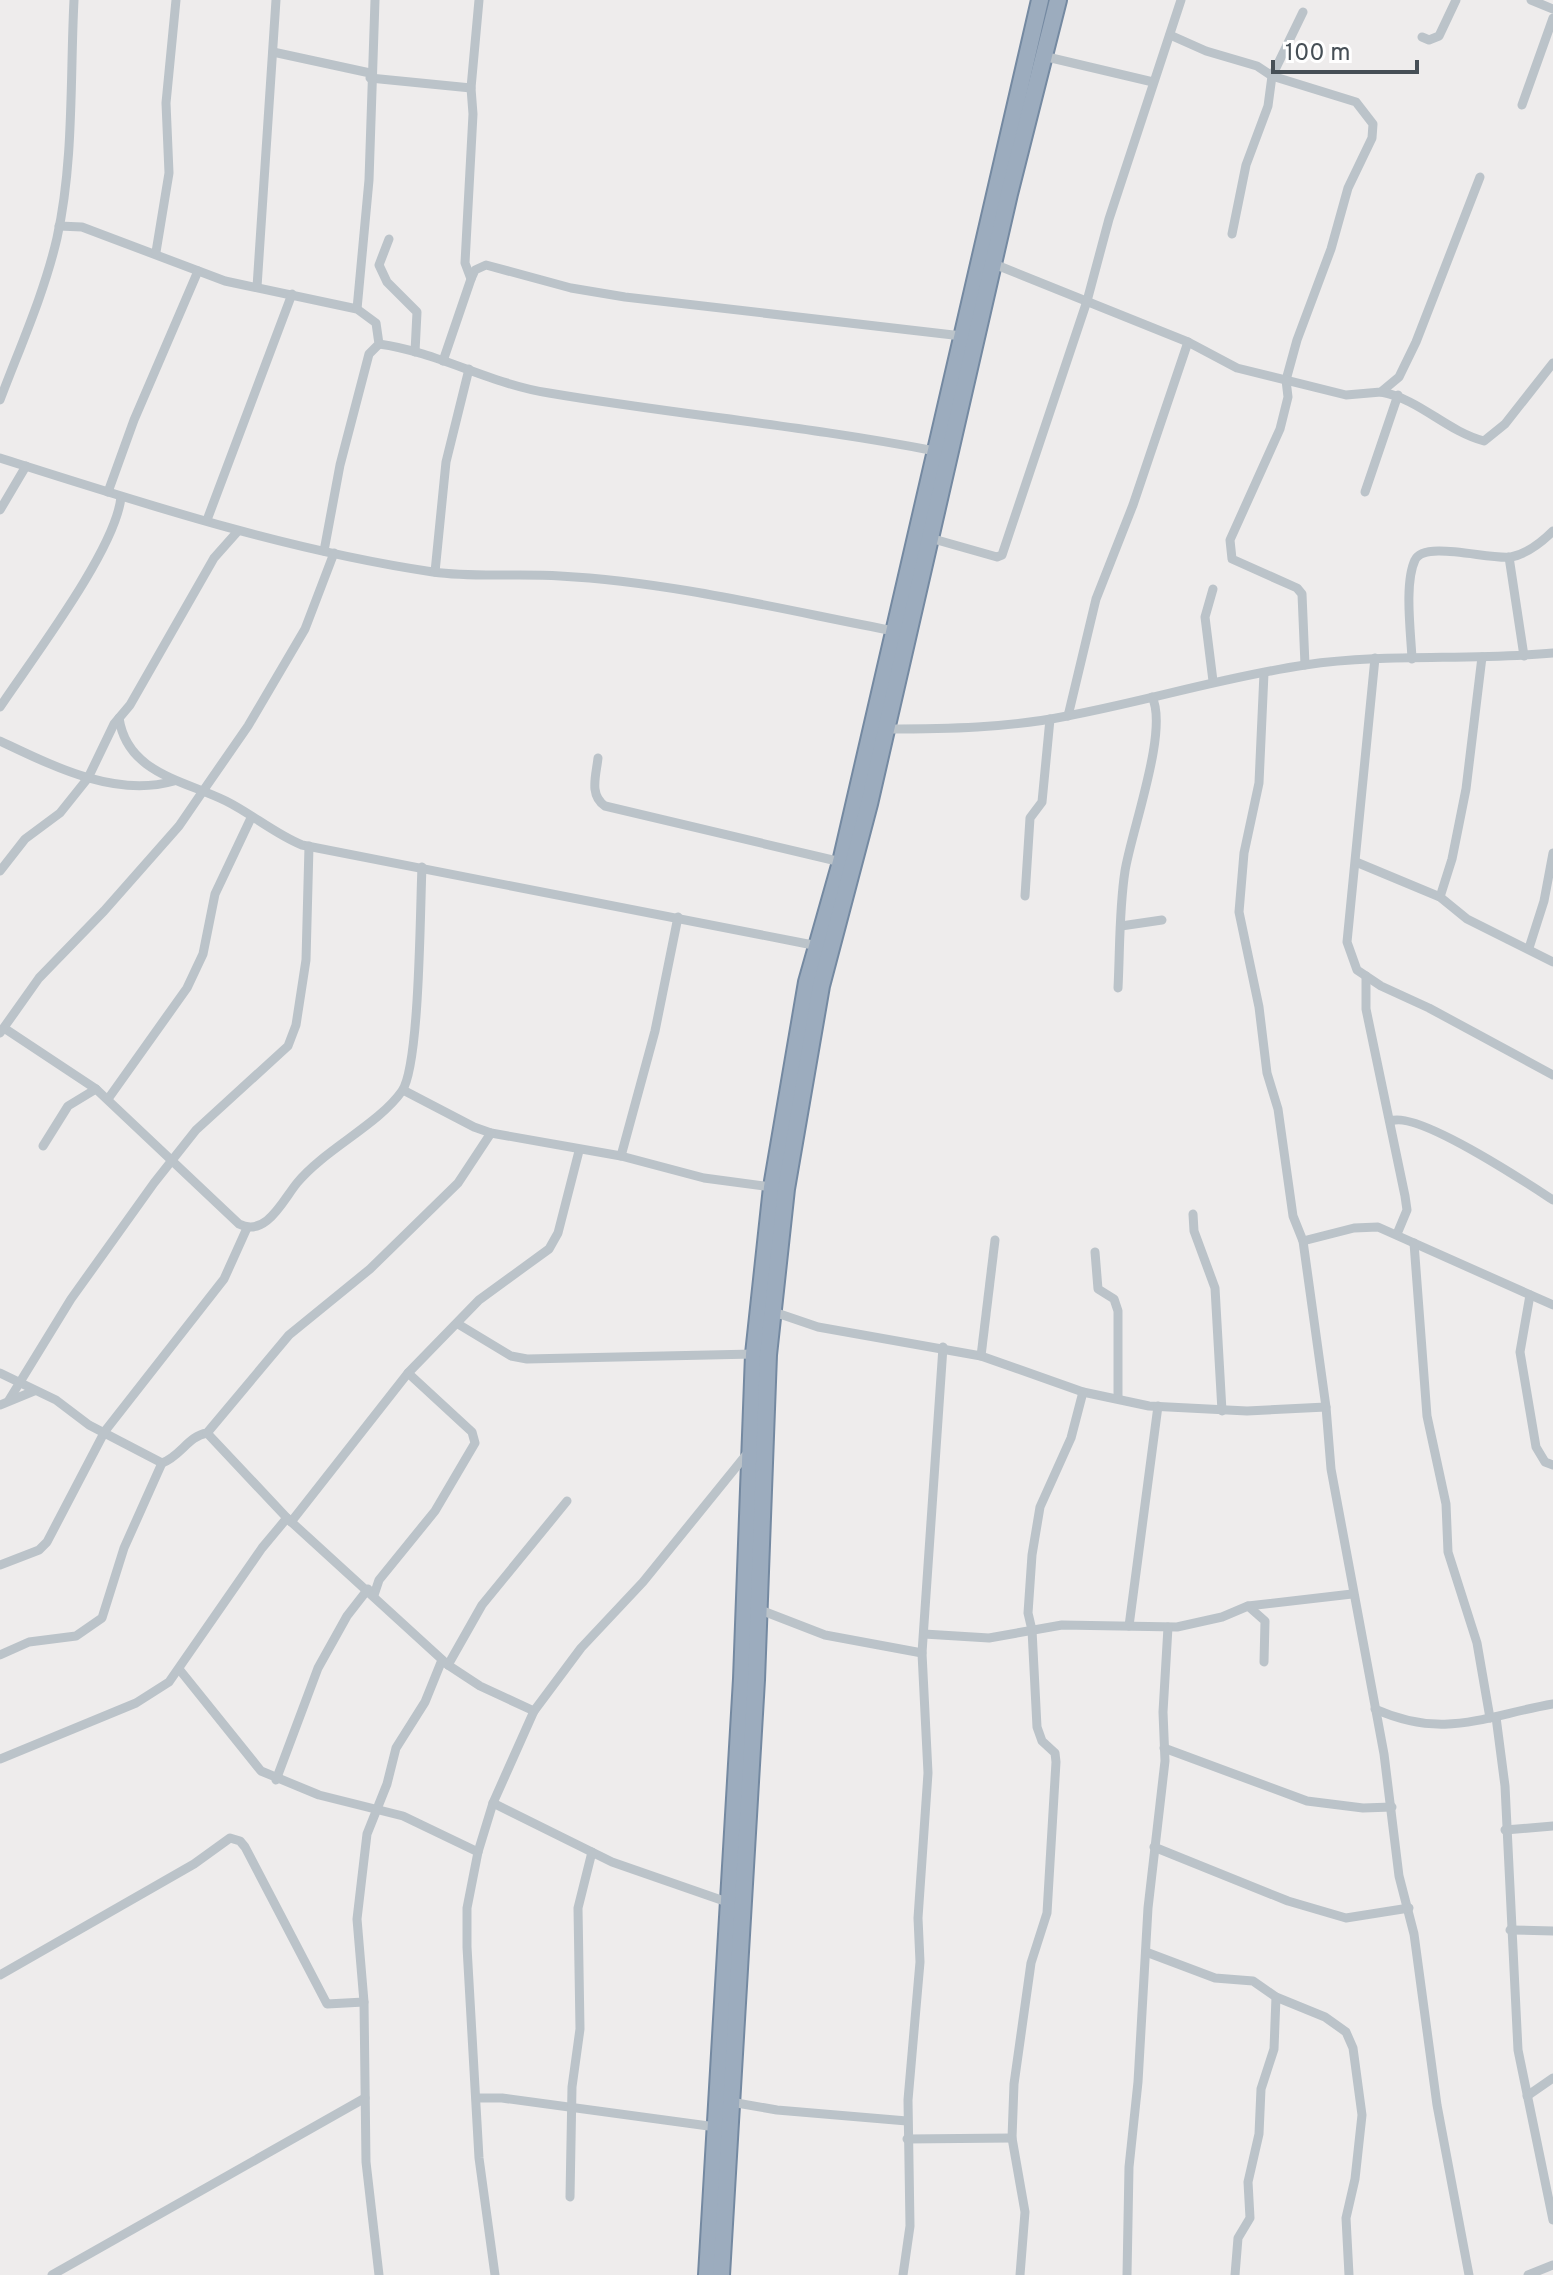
<svg xmlns="http://www.w3.org/2000/svg" width="1553" height="2275" viewBox="0 0 1553 2275" font-family="Overpass,sans-serif">
	<rect width="100%" height="100%" fill="#eeecec"/>
	<g fill="none" stroke-linecap="round" stroke-linejoin="round">
		<defs>
			<g id="trunk">
				<polyline points="707,2275 742,1679 754,1354 772,1187 807,982 841,862 1040,0"/>
				<polyline points="721,2275 756,1680 768,1355 786,1189 821,986 869,804 1009,194 1058,0"/>
			</g>
		</defs>
		<use href="#trunk" stroke="#7489a1" stroke-width="20"/>
		<g stroke="#bbc3c9" stroke-width="9">
			<polyline points="1531,0 1553,9"/>
			<polyline points="1170,35 1206,51 1257,66 1272,76 1356,102 1373,124 1372,138 1348,188 1331,249 1297,340 1286,380 1288,397 1280,429 1230,540 1232,559 1297,588 1302,594 1305,665"/>
			<polyline points="1422,37 1429,40 1439,36 1456,0"/>
			<polyline points="273,52 370,73"/>
			<polyline points="1043,56 1153,82"/>
			<polyline points="370,78 471,88 479,0"/>
			<polyline points="1522,105 1553,18"/>
			<polyline points="59,226 82,227 225,281 357,309 376,323 379,344 369,354 340,465 324,551"/>
			<polyline points="1232,234 1246,165 1268,106 1272,76 1303,12"/>
			<polyline points="389,239 379,265 387,282 417,312 415,352"/>
			<polyline points="156,252 169,173 166,103 176,0"/>
			<polyline points="994,264 1188,342 1237,368 1346,395 1381,392 1399,377 1416,342 1480,177"/>
			<polyline points="471,279 465,263 473,114 471,88"/>
			<polyline points="257,287 276,0"/>
			<polyline points="357,309 369,180 375,0"/>
			<path d="M379,344C438,352 490,384 549,393C678,415 808,426 935,451"/>
			<polyline points="443,361 471,279 475,270 486,265 571,288 625,297 962,336"/>
			<path d="M1381,392C1420,399 1446,431 1484,441L1505,424L1553,363"/>
			<path d="M0,400C20,347 44,294 57,238C74,162 70,78 74,0"/>
			<path d="M0,458C142,503 285,550 433,572C475,578 517,573 560,576C672,582 784,610 894,631"/>
			<polyline points="108,492 134,420 198,271"/>
			<polyline points="1365,492 1398,395"/>
			<polyline points="0,510 26,466"/>
			<polyline points="207,520 292,294"/>
			<polyline points="930,538 997,557 1002,555 1087,301 1109,219 1181,0"/>
			<polyline points="1509,557 1524,656"/>
			<polyline points="435,572 446,462 469,369"/>
			<polyline points="1375,658 1347,942 1357,970 1381,986 1429,1008 1553,1075"/>
			<path d="M1412,659C1411,634 1404,583 1415,560C1424,540 1489,560 1511,557C1526,554 1542,542 1553,531"/>
			<polyline points="1264,673 1259,783 1244,853 1239,912 1259,1007 1267,1073 1278,1109 1293,1216 1303,1241 1326,1407 1331,1469 1384,1754 1399,1876 1414,1934 1437,2105 1469,2275"/>
			<polyline points="1213,681 1205,617 1213,589"/>
			<path d="M0,707C32,659 116,549 121,497"/>
			<polyline points="1068,716 1096,599 1133,505 1188,342"/>
			<path d="M119,718C127,773 183,780 226,801C252,814 275,834 302,845L818,946"/>
			<path d="M886,729C947,729 1008,728 1067,716C1147,701 1224,677 1305,665C1387,653 1470,661 1553,653"/>
			<path d="M0,741C53,766 115,798 174,781"/>
			<path d="M598,758C596,776 589,795 605,806L841,862"/>
			<polyline points="1356,862 1440,897 1467,919 1553,962"/>
			<polyline points="0,871 25,839 60,813 88,778 114,724 130,705 214,558 238,531"/>
			<polyline points="1025,896 1030,818 1042,802 1050,719"/>
			<polyline points="1440,897 1452,859 1466,789 1482,657"/>
			<polyline points="1121,926 1162,920"/>
			<polyline points="1529,948 1544,901 1553,853"/>
			<polyline points="1366,976 1366,1009 1405,1196 1407,1210 1397,1234"/>
			<path d="M1118,988C1120,949 1119,910 1125,871C1131,832 1169,730 1152,697"/>
			<polyline points="4,1028 96,1089"/>
			<polyline points="0,1033 39,978 104,911 179,826 203,791 248,726 305,629 334,553"/>
			<polyline points="403,1090 474,1127 491,1133 621,1156 704,1178 772,1187"/>
			<polyline points="108,1099 187,988 203,954 215,894 251,818"/>
			<path d="M1391,1121C1417,1110 1527,1183 1553,1200"/>
			<path d="M43,1146L68,1106L96,1089L239,1224C266,1238 283,1200 297,1183C325,1149 378,1125 402,1091C420,1065 420,907 422,867"/>
			<polyline points="621,1156 655,1031 678,917"/>
			<polyline points="1193,1214 1194,1231 1215,1288 1222,1411"/>
			<polyline points="1303,1241 1354,1228 1378,1227 1553,1305"/>
			<polyline points="1414,1243 1427,1416 1446,1504 1448,1552 1477,1643 1490,1718"/>
			<polyline points="1095,1252 1098,1289 1114,1299 1118,1311 1118,1398"/>
			<polyline points="1530,1295 1520,1352 1536,1447 1545,1462 1553,1465"/>
			<polyline points="771,1311 818,1327 981,1356 1083,1392 1149,1406 1247,1411 1326,1407"/>
			<polyline points="458,1324 511,1356 527,1359 754,1354"/>
			<polyline points="981,1356 995,1240"/>
			<path d="M0,1373L56,1400L89,1425L162,1463C181,1456 188,1436 207,1433L289,1335L370,1269L458,1183L491,1133"/>
			<polyline points="9,1400 71,1299 154,1183 196,1130 288,1046 296,1025 306,960 309,846"/>
			<polyline points="0,1405 34,1391"/>
			<polyline points="207,1433 287,1518 448,1665 480,1686 534,1711"/>
			<polyline points="291,1522 408,1373 479,1300 549,1249 558,1233 579,1151"/>
			<polyline points="0,1565 39,1550 47,1542 105,1431 224,1279 247,1228"/>
			<polyline points="374,1595 379,1580 435,1511 475,1443 472,1432 408,1373"/>
			<polyline points="1248,1606 1265,1621 1264,1662"/>
			<polyline points="758,1609 825,1635 922,1653"/>
			<polyline points="1129,1626 1158,1406"/>
			<polyline points="924,1634 989,1638 1062,1625 1177,1627 1222,1617 1248,1606 1352,1594"/>
			<polyline points="0,1655 29,1642 76,1636 102,1618 124,1548 162,1463"/>
			<polyline points="448,1665 482,1605 567,1501"/>
			<polyline points="179,1669 261,1771 319,1795 403,1816 478,1852"/>
			<path d="M1375,1709C1444,1740 1484,1716 1553,1704"/>
			<polyline points="1496,1717 1505,1786 1518,2050 1553,2220"/>
			<polyline points="1164,1748 1307,1801 1363,1808 1392,1807"/>
			<polyline points="0,1759 136,1703 169,1682 262,1548 287,1518"/>
			<polyline points="276,1780 318,1668 347,1616 368,1589"/>
			<polyline points="493,1803 612,1862 727,1902"/>
			<polyline points="1505,1830 1553,1826"/>
			<polyline points="1154,1847 1288,1901 1346,1918 1409,1908"/>
			<polyline points="1510,1930 1553,1931"/>
			<polyline points="1146,1952 1215,1978 1253,1981 1276,1997 1325,2017 1346,2032 1353,2048 1362,2115 1355,2179 1346,2218 1349,2275"/>
			<polyline points="0,1975 194,1864 230,1838 240,1841 245,1847 327,2004 364,2002"/>
			<polyline points="1527,2096 1553,2078"/>
			<polyline points="477,2098 502,2098 716,2127"/>
			<polyline points="731,2102 777,2110 907,2121"/>
			<polyline points="907,2139 1012,2138"/>
			<polyline points="570,2197 572,2087 580,2029 578,1908 592,1852"/>
			<polyline points="52,2275 365,2098"/>
			<polyline points="379,2275 366,2162 364,2002 357,1919 367,1834 387,1784 396,1748 425,1702 442,1660"/>
			<polyline points="495,2275 479,2158 467,1947 467,1908 478,1852 493,1803 534,1711 581,1648 643,1582 750,1450"/>
			<polyline points="903,2275 910,2226 908,2100 920,1962 918,1918 928,1773 922,1653 943,1347"/>
			<polyline points="1020,2275 1025,2212 1012,2138 1014,2084 1031,1963 1047,1913 1056,1762 1055,1753 1042,1741 1037,1727 1032,1630 1028,1613 1032,1555 1040,1507 1071,1438 1083,1392"/>
			<polyline points="1127,2275 1129,2167 1138,2082 1148,1908 1165,1761 1163,1712 1168,1627"/>
			<polyline points="1235,2275 1238,2238 1250,2218 1248,2182 1259,2134 1261,2089 1274,2049 1276,1997"/>
			<polyline points="1528,2275 1553,2265"/>
		</g>
		<use href="#trunk" stroke="#9cacbe" stroke-width="16"/>
	</g>
	<path d="M1273 60v12h144v-12" fill="none" stroke="#464f56" stroke-width="4"/>
	<text x="1285" y="60" font-size="24" fill="#464f56" stroke="#ffffff" stroke-width="6" paint-order="stroke">100 m</text>
</svg>
